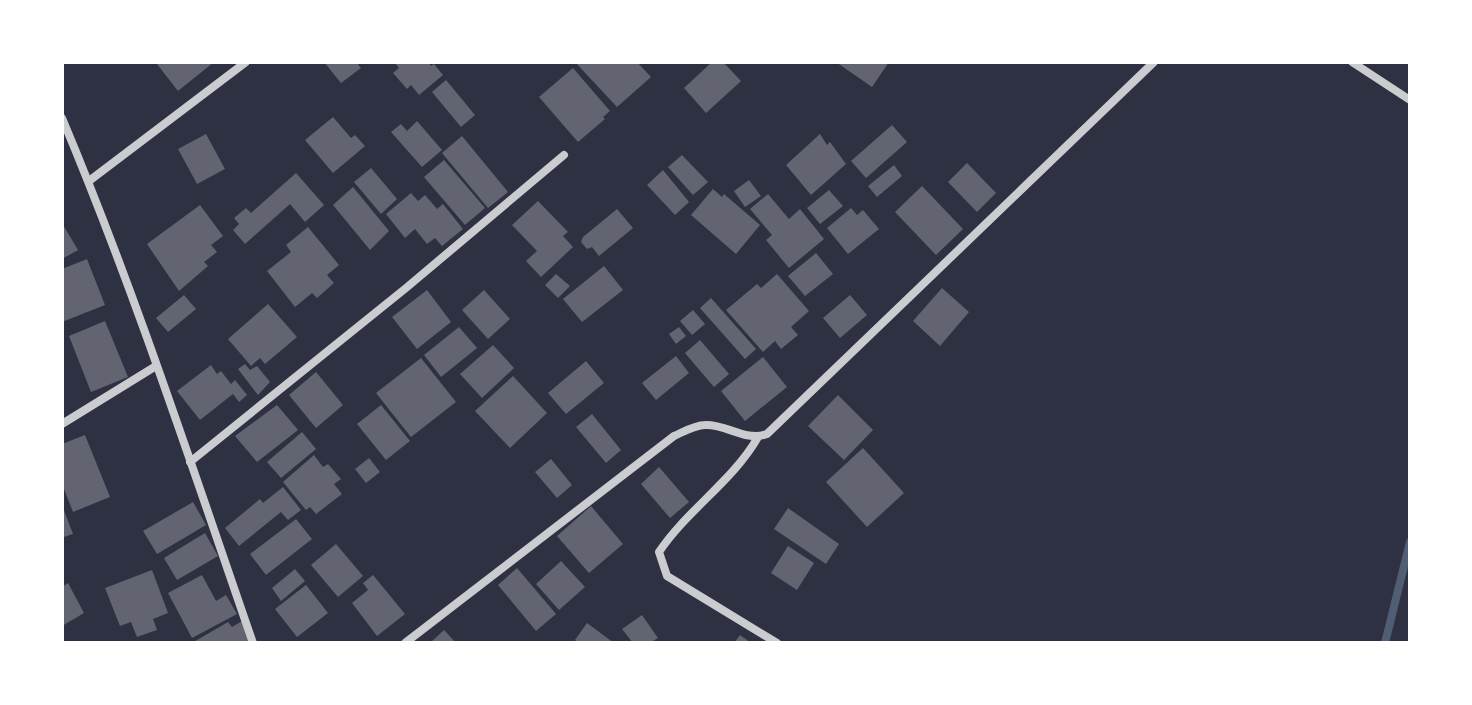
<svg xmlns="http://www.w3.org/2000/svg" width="1472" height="705" viewBox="0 0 1472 705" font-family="Merriweather,serif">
	<rect width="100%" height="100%" fill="#2d3142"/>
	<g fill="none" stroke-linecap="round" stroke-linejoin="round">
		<polyline stroke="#4f5d75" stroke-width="8" points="1385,643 1410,542"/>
	</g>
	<g fill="#626471">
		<polygon points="159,62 214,62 178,91 157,64"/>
		<polygon points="324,62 356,62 361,68 341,83"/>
		<polygon points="394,62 428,62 431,66 434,64 443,75 419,95 411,85 407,89 393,73 399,68"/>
		<polygon points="575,62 637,62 651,77 617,107"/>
		<polygon points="712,62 723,62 741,81 706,113 684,88"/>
		<polygon points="836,62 889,62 872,87"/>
		<polygon points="573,68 610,111 603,117 605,119 578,142 539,97"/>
		<polygon points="446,80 475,115 461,127 432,92"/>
		<polygon points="333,117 351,138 355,135 365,146 333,173 305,140"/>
		<polygon points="417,121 442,150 422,167 391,132 401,124 407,131"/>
		<polygon points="892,125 907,142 866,178 851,161"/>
		<polygon points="206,134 225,169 197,184 178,149"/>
		<polygon points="820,134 827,145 830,142 846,164 811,195 786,165"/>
		<polygon points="462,136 508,192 488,208 442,153"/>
		<polygon points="682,155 708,182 693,195 668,167"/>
		<polygon points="444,160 485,208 465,225 424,177"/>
		<polygon points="967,163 996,193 977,212 948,182"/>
		<polygon points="894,165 902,176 877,197 868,186"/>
		<polygon points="371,168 397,199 381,214 354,182"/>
		<polygon points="663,170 689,202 675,215 647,185"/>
		<polygon points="296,173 324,205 305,222 290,204 245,244 233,230 239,224 234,218 246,208 251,213"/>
		<polygon points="749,180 761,196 745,207 734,191"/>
		<polygon points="922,186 963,229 936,255 895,212"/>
		<polygon points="353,187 389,231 370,250 333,205"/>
		<polygon points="713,189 722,197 724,194 760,225 736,254 691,215"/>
		<polygon points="829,190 843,206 820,224 807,208"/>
		<polygon points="411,193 418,201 425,195 437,209 443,204 463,229 442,246 435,238 427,244 415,229 405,238 386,214"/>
		<polygon points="768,194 789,219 800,209 824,239 789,268 766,240 772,235 750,209"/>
		<polygon points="538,201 568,232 563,236 573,247 541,277 526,261 537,251 512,225"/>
		<polygon points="200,205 223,236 211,245 217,252 204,262 208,266 179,291 147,244"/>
		<polygon points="851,208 857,215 863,210 879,229 848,254 827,228"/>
		<polygon points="617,209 633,228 599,256 592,247 587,249 581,242 583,237"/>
		<polygon points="62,223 78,250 62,259"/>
		<polygon points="308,227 339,265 327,275 334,283 317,298 312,293 295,307 267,271 291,252 286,245"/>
		<polygon points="816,253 833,274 805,296 788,276"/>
		<polygon points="87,259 105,305 62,322 62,269"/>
		<polygon points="604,266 623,290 582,322 563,299"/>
		<polygon points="556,274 570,286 558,298 545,285"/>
		<polygon points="777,274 809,311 791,327 798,335 781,349 775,341 763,352 726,310 757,284 761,288"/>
		<polygon points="942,288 969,312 940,346 913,321"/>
		<polygon points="427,290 451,322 417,349 392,317"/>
		<polygon points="484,290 510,319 488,339 462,310"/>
		<polygon points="184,295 196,309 168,332 156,318"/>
		<polygon points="850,295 867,315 840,338 823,318"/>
		<polygon points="711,298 756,349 745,359 700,308"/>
		<polygon points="268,304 297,337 265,364 260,358 251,366 228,339"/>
		<polygon points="693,310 705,324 692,335 680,321"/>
		<polygon points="105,321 128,377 91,392 69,336"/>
		<polygon points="459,327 477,348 441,377 424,355"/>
		<polygon points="679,327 686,336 676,344 669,334"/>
		<polygon points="700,340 729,374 714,387 685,353"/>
		<polygon points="493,345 514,368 482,398 460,374"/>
		<polygon points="676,356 689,373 656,400 642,383"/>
		<polygon points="763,357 787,387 745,421 721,391"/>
		<polygon points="421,358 456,402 411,437 376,393"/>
		<polygon points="586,361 604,383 566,414 548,393"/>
		<polygon points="245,364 250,370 257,366 270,382 258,395 238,369"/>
		<polygon points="211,365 217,374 221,371 231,384 235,380 247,395 239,402 233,394 200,420 177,391"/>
		<polygon points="316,372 343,405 316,428 289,395"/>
		<polygon points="513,376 547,413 510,448 475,411"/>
		<polygon points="838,395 873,430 844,460 808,426"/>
		<polygon points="277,405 298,430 257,462 235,436"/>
		<polygon points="381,405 410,441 386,460 357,424"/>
		<polygon points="592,414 621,450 606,463 576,427"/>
		<polygon points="302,432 316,449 281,478 267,462"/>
		<polygon points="85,435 110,497 73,512 62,484 62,444"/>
		<polygon points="863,448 904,493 867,527 826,482"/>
		<polygon points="314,455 323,467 328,464 341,479 334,484 342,494 316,514 310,507 306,510 283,482"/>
		<polygon points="369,458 380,472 366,483 355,469"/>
		<polygon points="551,459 572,485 557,498 535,472"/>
		<polygon points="659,467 689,502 670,518 641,484"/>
		<polygon points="283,487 301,510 288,520 281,512 239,546 225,528 260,499 263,503"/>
		<polygon points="193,502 206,525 157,554 143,531"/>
		<polygon points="62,505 73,534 64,537 62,532"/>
		<polygon points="591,506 623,544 589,573 557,536"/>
		<polygon points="788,508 839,544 826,564 774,529"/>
		<polygon points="296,519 312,539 266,575 250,554"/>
		<polygon points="205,533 218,556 177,580 164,558"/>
		<polygon points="336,544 363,576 338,597 311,565"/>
		<polygon points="788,546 814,563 797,590 771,573"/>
		<polygon points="561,561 585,587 559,610 536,584"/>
		<polygon points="517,568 556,614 536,631 498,585"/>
		<polygon points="295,569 305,581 281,601 272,588"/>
		<polygon points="152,570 168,613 153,619 157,630 137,637 131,622 120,626 105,588"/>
		<polygon points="202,575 216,601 226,595 237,614 192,638 168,593"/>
		<polygon points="373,575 405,614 377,636 352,603 368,590 363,583"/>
		<polygon points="68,583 84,613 62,626 62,587"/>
		<polygon points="306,585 328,613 297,637 275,609"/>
		<polygon points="642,615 658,638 650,643 633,643 622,629"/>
		<polygon points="242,621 250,643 192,643 228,622 232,627"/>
		<polygon points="587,623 614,643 579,643 575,640"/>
		<polygon points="444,630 456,643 430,643"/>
		<polygon points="740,635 751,643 734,643"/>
	</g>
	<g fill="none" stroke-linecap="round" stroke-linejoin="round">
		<g stroke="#caccd0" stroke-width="8">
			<polyline points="1352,62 1410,100"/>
			<path d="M62,118C134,289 192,467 253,643"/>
			<polyline points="89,181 246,62"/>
			<polyline points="62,424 156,366"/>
			<path d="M758,437C733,481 687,510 659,552L667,576L777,643"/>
			<polyline points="190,462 406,288 564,155"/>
			<path d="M405,643L674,436C683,432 695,425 705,425C727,424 745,442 767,434L1154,62"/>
		</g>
	</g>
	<rect width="1472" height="705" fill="none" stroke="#ffffff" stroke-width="128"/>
</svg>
